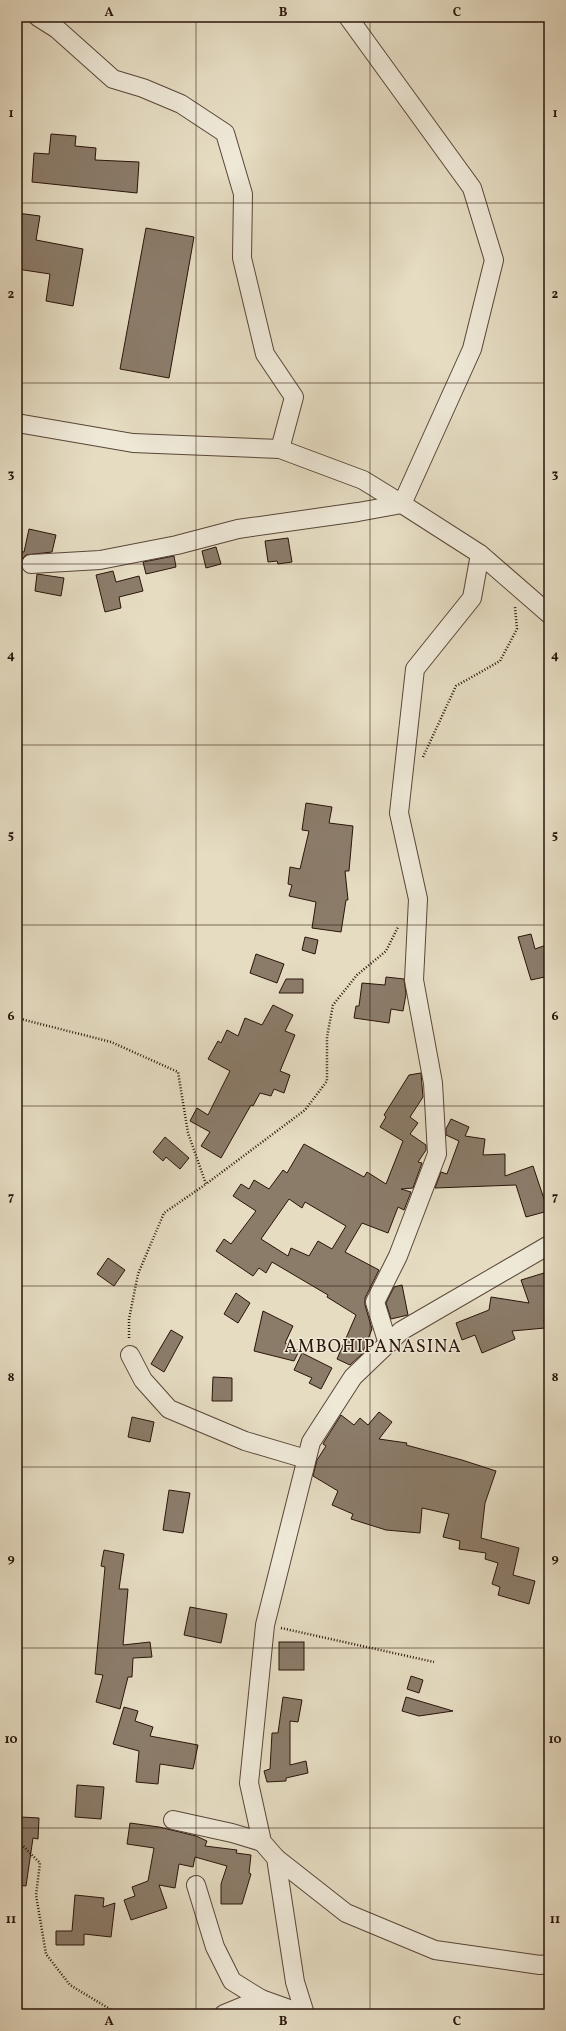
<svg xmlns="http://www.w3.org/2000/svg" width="566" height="2031" viewBox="0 0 566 2031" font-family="Vollkorn,serif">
	<rect width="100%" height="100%" fill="#e5dcc2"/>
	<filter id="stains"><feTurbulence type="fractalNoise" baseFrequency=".005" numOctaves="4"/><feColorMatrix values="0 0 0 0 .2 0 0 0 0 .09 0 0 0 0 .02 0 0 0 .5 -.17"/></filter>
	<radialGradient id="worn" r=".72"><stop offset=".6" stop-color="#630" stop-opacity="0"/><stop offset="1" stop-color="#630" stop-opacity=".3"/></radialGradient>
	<g fill="#8b7c6a" stroke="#2a140a" fill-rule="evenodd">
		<polygon points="51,134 76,136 75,146 96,148 95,160 139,162 137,193 32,182 34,153 49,154"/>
		<polygon points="17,213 40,216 36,240 83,249 73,306 46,301 50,274 17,269"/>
		<polygon points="146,228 194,237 169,378 120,369"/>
		<polygon points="29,529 56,535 52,552 26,555 21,560 21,566 17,566 17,551 24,552"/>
		<polygon points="288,538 292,562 278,564 277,561 268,562 265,541"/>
		<polygon points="216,547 221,564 206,568 202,551"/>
		<polygon points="174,556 176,567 146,574 143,562"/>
		<polygon points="113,571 116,582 139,576 143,591 119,597 121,608 105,612 96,575"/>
		<polygon points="37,574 64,578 61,596 35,591"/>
		<polygon points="306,803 332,807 329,823 353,826 349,871 345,871 348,900 346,900 341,932 312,928 316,902 289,896 292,885 288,884 290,867 300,869 309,831 302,830"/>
		<polygon points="531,934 535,949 549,944 549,976 531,980 518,937"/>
		<polygon points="305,937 318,940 315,954 302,950"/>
		<polygon points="256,954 284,964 277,983 250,973"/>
		<polygon points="386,977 404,979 406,994 403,1011 391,1009 389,1023 354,1018 356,1006 359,1006 362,983 385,985"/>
		<polygon points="286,979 303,979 303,993 279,993"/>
		<polygon points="273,1005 293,1015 285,1031 295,1035 280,1071 290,1075 284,1093 274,1089 271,1096 260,1093 253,1106 251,1105 221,1158 201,1146 210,1132 190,1121 197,1108 208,1115 230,1071 208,1059 218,1041 221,1043 227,1030 238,1036 245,1018 262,1025"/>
		<path d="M421,1073L423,1097L410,1117L418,1123L410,1134L426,1145V1150L418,1162L422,1163L413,1188L401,1189L411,1192L404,1210L398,1207L388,1233L362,1223L345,1252L379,1270L365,1298V1305L372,1329L362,1354L350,1365L337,1359L356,1315L327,1297L328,1295L272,1262L266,1273L259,1268L253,1276L216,1251L224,1239L231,1244L256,1211L233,1196L241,1184L249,1189L254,1180L269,1189L283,1170L287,1173L304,1144L364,1177L367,1172L386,1184L403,1141L380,1127L386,1117L384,1115L409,1075ZM289,1199L302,1208L305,1202L346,1226L332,1249L318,1241L309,1256L291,1248L288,1256L261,1239Z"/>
		<polygon points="451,1119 469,1127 465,1136 485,1139 483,1155 505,1154 505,1176 533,1166 548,1211 526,1217 516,1185 435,1188 441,1172 447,1174 459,1141 446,1135 446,1129"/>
		<polygon points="165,1137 189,1158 180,1169 166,1157 163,1161 153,1152"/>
		<polygon points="108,1258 125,1270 114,1286 97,1274"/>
		<polygon points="544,1273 549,1288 549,1320 544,1320 545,1328 512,1331 515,1339 482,1353 475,1335 462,1340 456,1323 489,1310 491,1297 529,1303 521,1280"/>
		<polygon points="402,1285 408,1315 391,1319 386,1303 394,1287"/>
		<polygon points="236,1293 250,1303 238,1323 224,1314"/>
		<polygon points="263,1311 293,1326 285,1343 299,1351 294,1361 254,1351"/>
		<polygon points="171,1330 183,1337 164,1372 151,1364"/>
		<polygon points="302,1353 332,1368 321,1389 309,1383 312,1378 294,1370"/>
		<polygon points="213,1377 232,1378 232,1401 212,1401"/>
		<polygon points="379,1412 392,1422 379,1439 407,1443 406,1445 462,1460 496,1471 485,1503 481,1538 519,1548 513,1575 535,1581 529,1604 498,1595 500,1587 492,1584 498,1563 485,1559 486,1553 459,1549 460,1541 443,1537 449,1514 422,1508 420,1533 386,1530 351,1519 353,1514 332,1505 338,1491 313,1476 317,1460 326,1446 323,1444 324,1442 341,1415 354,1425 360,1418 368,1425"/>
		<polygon points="132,1417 154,1422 150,1442 128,1437"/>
		<polygon points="169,1490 190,1493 183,1533 163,1530"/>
		<polygon points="104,1550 124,1554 119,1589 128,1589 123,1645 150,1642 152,1657 133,1658 132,1677 128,1677 120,1709 96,1702 103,1675 95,1674 105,1567 101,1566"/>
		<polygon points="190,1607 227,1614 221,1643 184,1635"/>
		<rect x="279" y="1642" width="25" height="28"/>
		<polygon points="411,1676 423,1680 419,1693 407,1689"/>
		<polygon points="283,1697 302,1700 298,1722 290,1721 290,1765 306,1761 308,1773 286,1778 286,1781 267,1782 264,1771 270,1769 272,1733 278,1733"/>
		<polygon points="406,1697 453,1711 419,1716 402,1711"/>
		<polygon points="124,1707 138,1711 135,1721 153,1727 150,1736 198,1745 193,1769 160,1764 158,1784 136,1782 139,1751 113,1744"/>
		<polygon points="77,1785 104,1787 101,1819 75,1817"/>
		<polygon points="21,1817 39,1818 38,1839 33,1838 26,1886 17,1885"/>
		<polygon points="130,1823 159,1827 196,1836 207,1841 205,1846 237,1850 236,1853 251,1855 249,1873 251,1874 242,1904 221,1904 221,1884 227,1866 195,1857 193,1867 179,1864 175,1888 159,1885 167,1908 131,1920 124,1900 135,1896 132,1887 148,1881 154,1848 127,1844"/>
		<polygon points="75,1895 104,1898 103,1907 115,1903 111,1937 84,1934 84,1945 56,1945 56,1931 72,1931"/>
	</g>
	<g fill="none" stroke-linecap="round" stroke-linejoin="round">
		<defs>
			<g id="minor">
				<polyline points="38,17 57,29 113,79 143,88 181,104 225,133 243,194 242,258 265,354 294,397 280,449"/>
				<polyline points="348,17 472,188 494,260 472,349 402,504 480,554 549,614"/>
				<polyline points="17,423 133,443 280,449 363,480 402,504"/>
				<polyline points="31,564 100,560 177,545 238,529 358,512 402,504"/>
				<polyline points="388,1344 375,1302 398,1256 437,1154 433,1083 414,980 418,899 399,813 415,669 472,598 480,554"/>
				<polyline points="130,1355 143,1380 169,1409 245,1441 306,1459"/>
				<polyline points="173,1820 232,1833 262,1842"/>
				<polyline points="276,1858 346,1913 435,1950 540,1965 549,1964"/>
				<polyline points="196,1885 215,1947 232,1981 261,1999"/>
				<polyline points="224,2014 261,1999 303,2014"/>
				<polyline points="305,2014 295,1982 276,1858 262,1842 249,1783 265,1625 311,1442 353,1377 401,1331 549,1245"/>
			</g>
		</defs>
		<use href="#minor" stroke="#594638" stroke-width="20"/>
		<g stroke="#2a140a" stroke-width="2.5" stroke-dasharray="1 2" stroke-linecap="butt">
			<polyline points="423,757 456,686 500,661 517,629 515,607"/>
			<polyline points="17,1018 111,1042 178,1072 188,1133 206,1184 305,1110 327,1081 327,1037 333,1005 357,975 386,951 398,927"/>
			<polyline points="129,1338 129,1319 138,1274 164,1213 206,1184"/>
			<polyline points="281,1628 434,1662"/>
			<polyline points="17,1840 40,1863 36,1895 46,1954 70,1985 118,2014"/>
		</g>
		<use href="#minor" stroke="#eee8d7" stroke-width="18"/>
	</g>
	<path fill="none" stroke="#2a140a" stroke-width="1" stroke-opacity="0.55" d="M196,17V2014M370,17V2014M17,203H549M17,383H549M17,564H549M17,745H549M17,925H549M17,1106H549M17,1286H549M17,1467H549M17,1648H549M17,1828H549"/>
	<g text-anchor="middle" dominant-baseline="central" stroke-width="3" stroke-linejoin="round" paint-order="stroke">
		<g font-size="18" letter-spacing="1" fill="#2a140a" stroke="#eee8d7">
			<text x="373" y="1347">AMBOHIPANASINA</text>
		</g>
	</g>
	<rect width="566" height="2031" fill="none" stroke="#e5dcc2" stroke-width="44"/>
	<rect x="22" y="22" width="522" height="1987" fill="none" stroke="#2a140a" stroke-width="1.5"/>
	<g font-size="13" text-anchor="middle" font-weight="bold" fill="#2a140a">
		<text x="109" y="16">A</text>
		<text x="283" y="16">B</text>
		<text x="457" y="16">C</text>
		<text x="11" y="117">1</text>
		<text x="555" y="117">1</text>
		<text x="11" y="298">2</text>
		<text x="555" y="298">2</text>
		<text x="11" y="478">3</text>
		<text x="555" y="478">3</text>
		<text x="11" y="659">4</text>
		<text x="555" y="659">4</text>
		<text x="11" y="839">5</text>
		<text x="555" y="839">5</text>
		<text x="11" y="1020">6</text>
		<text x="555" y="1020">6</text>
		<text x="11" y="1201">7</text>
		<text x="555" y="1201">7</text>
		<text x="11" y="1381">8</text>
		<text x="555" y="1381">8</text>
		<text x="11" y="1562">9</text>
		<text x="555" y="1562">9</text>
		<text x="11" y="1743">10</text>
		<text x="555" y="1743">10</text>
		<text x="11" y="1923">11</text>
		<text x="555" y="1923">11</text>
		<text x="109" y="2025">A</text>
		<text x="283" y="2025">B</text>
		<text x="457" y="2025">C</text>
	</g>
	<rect width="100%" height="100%" filter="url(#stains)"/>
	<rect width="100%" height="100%" fill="url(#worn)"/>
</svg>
